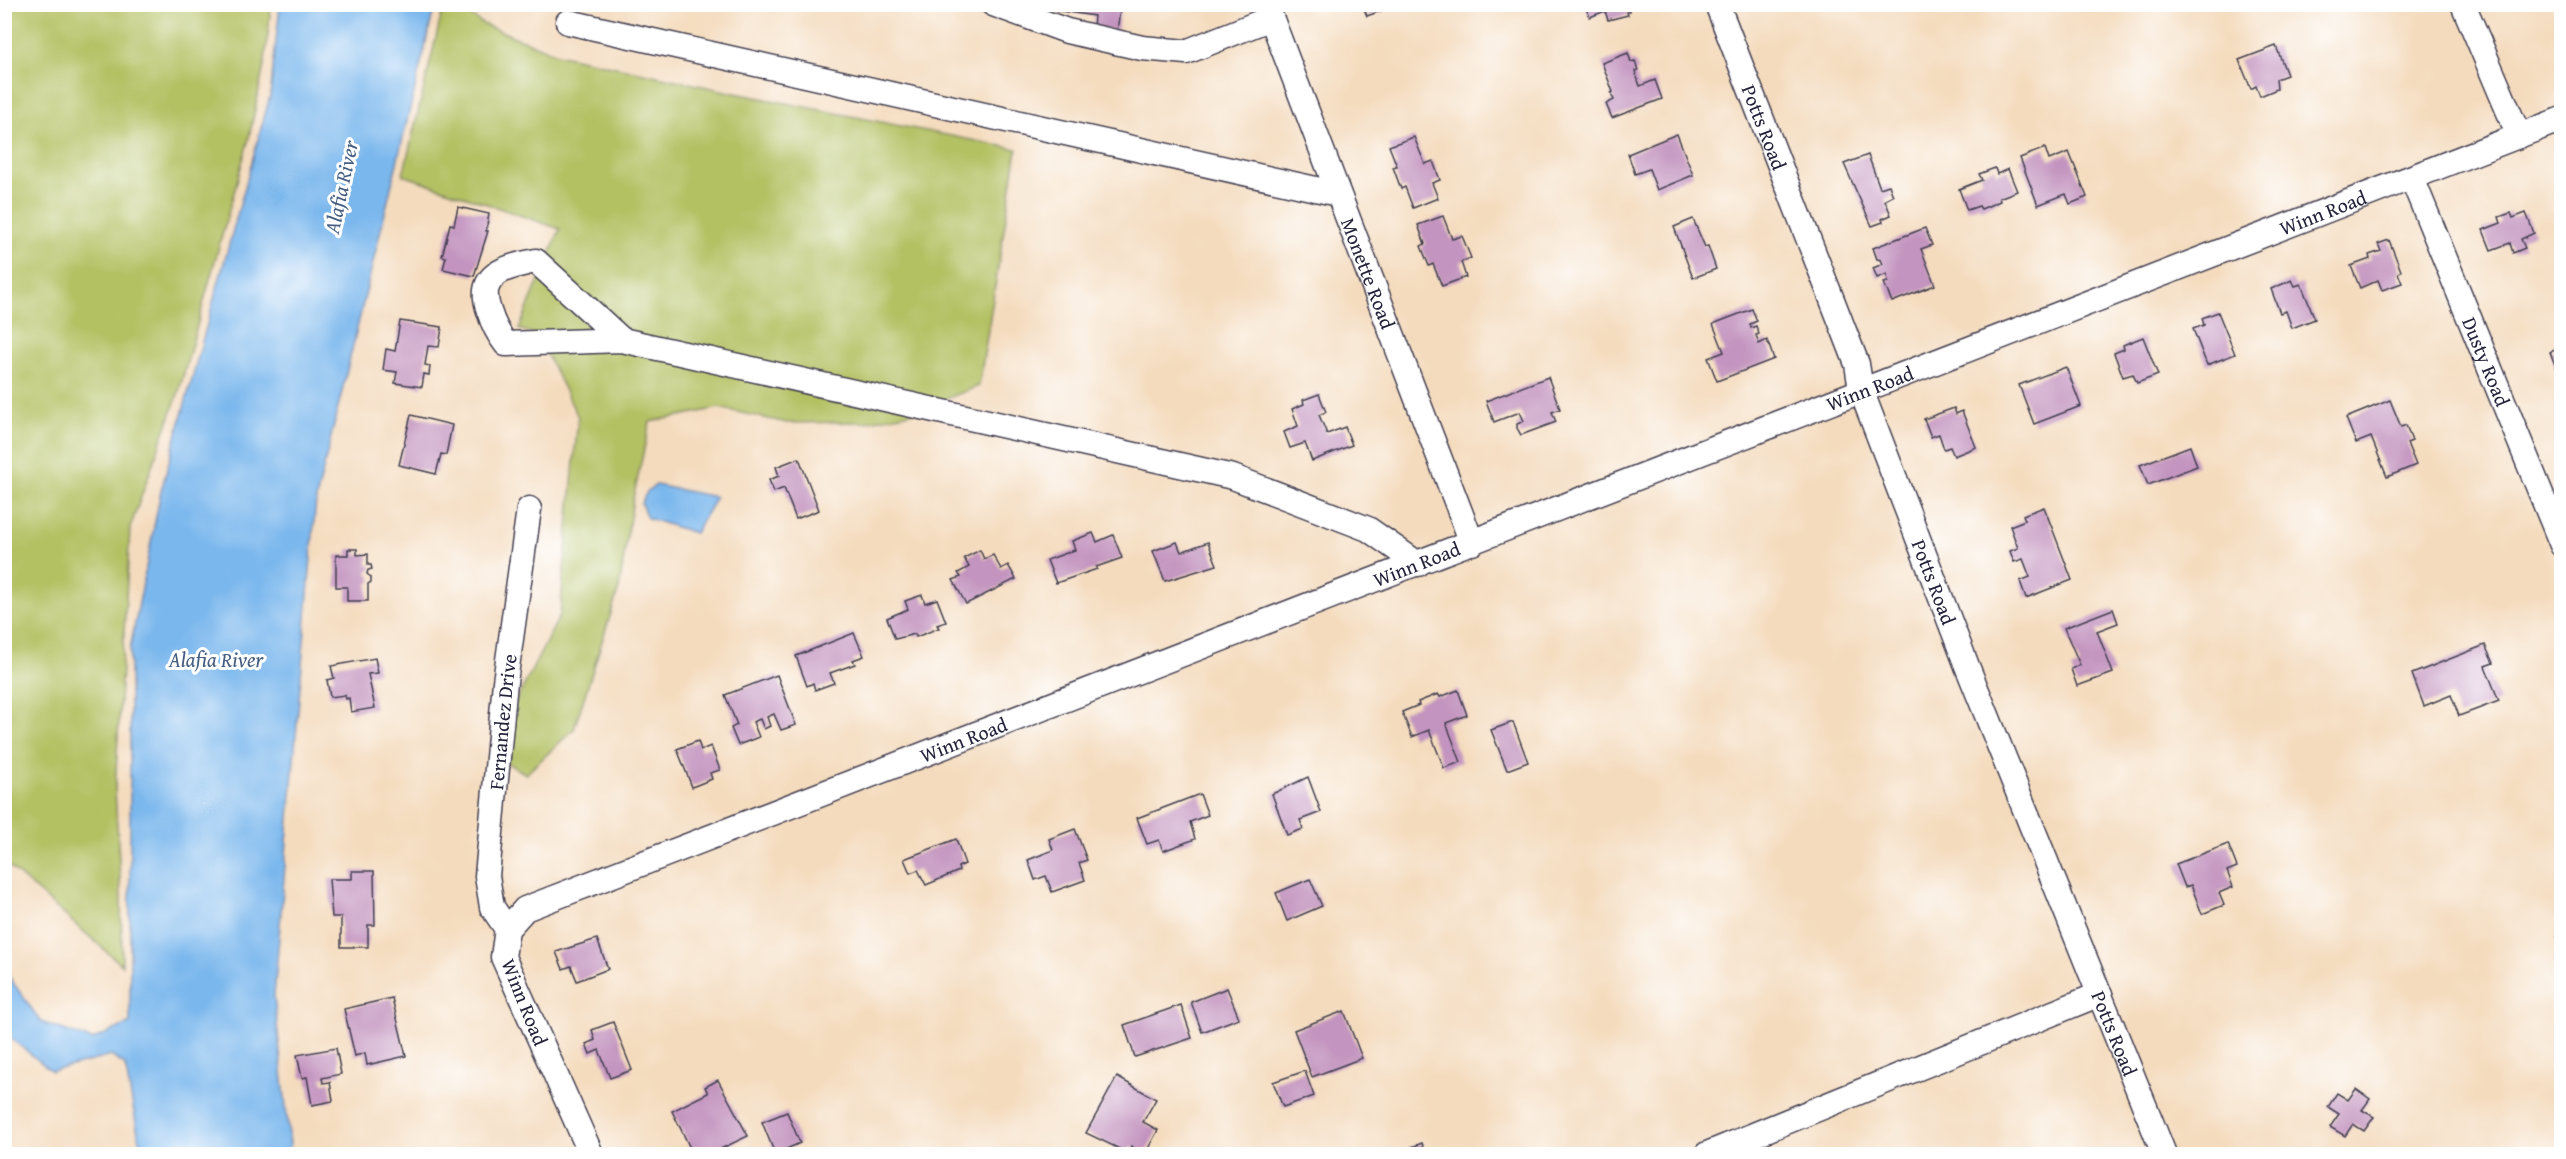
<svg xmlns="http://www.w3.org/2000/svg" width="2566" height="1159" viewBox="0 0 2566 1159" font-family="'Gentium Book Plus',serif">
	<rect width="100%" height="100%" fill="#fff"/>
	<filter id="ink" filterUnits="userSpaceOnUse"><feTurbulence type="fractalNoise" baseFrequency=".0167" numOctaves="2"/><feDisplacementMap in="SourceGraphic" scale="12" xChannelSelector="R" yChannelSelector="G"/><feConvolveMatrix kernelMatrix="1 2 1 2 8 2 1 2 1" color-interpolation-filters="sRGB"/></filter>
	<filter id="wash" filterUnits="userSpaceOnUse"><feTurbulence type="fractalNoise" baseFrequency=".008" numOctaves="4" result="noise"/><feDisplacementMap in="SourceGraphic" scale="24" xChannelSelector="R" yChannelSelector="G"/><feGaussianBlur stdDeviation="1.35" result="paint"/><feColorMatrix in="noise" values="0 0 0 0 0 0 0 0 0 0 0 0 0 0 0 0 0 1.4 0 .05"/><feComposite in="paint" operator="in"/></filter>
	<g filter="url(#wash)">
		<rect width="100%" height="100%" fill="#f4dbbe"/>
		<g fill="#b4c163" stroke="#6b724f" stroke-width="1.5">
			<polygon points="5,4 271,5 265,61 249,138 179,391 130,528 115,789 121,897 122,965 5,863"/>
			<polygon points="444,4 456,5 483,24 557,54 730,92 1017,149 979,386 910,413 865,422 787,423 719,408 650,422 633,499 619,588 574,729 526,774 507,763 513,707 560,615 578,417 537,335 519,329 560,229 403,175"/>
		</g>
		<g fill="#7ab7ed" stroke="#4e6c94" stroke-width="1.5">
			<polygon points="280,5 435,5 316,499 274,996 291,1154 142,1154 125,1065 111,1056 52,1071 5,1034 5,971 41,1022 92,1040 130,1023 130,649 161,491 270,96"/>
			<polygon points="656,485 716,497 695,533 647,518 641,503 648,490"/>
		</g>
		<g id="blocks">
			<g fill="#c394bf">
				<polygon points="1056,4 1121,4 1117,31 1093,27 1094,16 1055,10"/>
				<polygon points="1362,4 1397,4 1397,5 1367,16"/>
				<polygon points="1584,5 1628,5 1630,11 1627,12 1628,15 1608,20 1605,11 1590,17"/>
				<polygon points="2276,46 2287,75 2276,79 2277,89 2260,96 2256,86 2251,89 2239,60"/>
				<polygon points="1628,53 1631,62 1635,61 1638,70 1635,71 1640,86 1655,80 1662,99 1612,118 1606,104 1614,100 1611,93 1613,92 1602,63"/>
				<polygon points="1677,134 1693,175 1657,190 1649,169 1635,174 1628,154"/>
				<polygon points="1414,137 1425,164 1433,161 1440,180 1432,183 1438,198 1413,208 1405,187 1401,189 1393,167 1397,166 1389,146"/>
				<polygon points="2045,148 2049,160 2069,152 2087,197 2070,204 2066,194 2038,205 2020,158"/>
				<polygon points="1868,155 1880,188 1889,185 1893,196 1885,200 1891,215 1882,219 1883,222 1872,226 1844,164"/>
				<polygon points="1995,168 1997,174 2008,169 2017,191 1999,198 2000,201 1981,209 1979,206 1967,210 1959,189 1982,180 1979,174"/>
				<polygon points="458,207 489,214 486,231 488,231 474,276 443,269 446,257 442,256 450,224 454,225"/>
				<polygon points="2511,213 2513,218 2526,213 2534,233 2521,239 2525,248 2513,253 2510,243 2491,250 2483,230 2501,223 2499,217"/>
				<polygon points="1443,216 1452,239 1462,236 1471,258 1461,262 1466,277 1442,286 1433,264 1429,266 1421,246 1425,244 1418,225"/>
				<polygon points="1693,219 1705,247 1708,246 1716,269 1693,278 1674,227"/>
				<polygon points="1925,228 1932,245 1921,249 1935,285 1892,302 1884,283 1888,282 1887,274 1877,278 1873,268 1883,264 1881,260 1877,259 1873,248"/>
				<polygon points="2389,240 2401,271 2398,273 2402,283 2382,290 2378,280 2360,288 2351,266 2370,259 2369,255 2381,251 2378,244"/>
				<polygon points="2292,280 2295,286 2301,284 2315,319 2292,328 2286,311 2280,313 2271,289"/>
				<polygon points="1752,309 1757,321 1750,324 1751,328 1756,326 1759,334 1756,335 1759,344 1767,340 1774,359 1717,381 1708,358 1724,352 1713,324"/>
				<polygon points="2218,312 2235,354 2207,365 2193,329 2204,325 2202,318"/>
				<polygon points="400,321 442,327 439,347 428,346 425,365 430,366 429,375 424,374 422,387 395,383 397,372 383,370 386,349 395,351"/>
				<polygon points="2143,337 2158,375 2137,383 2133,374 2123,377 2114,353 2124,349 2123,345"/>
				<polygon points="2562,347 2562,380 2561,380 2550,352"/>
				<polygon points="2066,367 2081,406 2034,424 2019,385"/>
				<polygon points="1548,377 1560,409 1552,412 1556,422 1521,435 1517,428 1517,424 1524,421 1520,412 1494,422 1486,401"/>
				<polygon points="1319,394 1326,412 1319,415 1327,434 1345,427 1352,445 1312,461 1305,443 1290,448 1284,432 1298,426 1292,409 1304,404 1303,400"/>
				<polygon points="2390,400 2401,427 2406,425 2412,441 2407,443 2416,465 2387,477 2371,437 2356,443 2346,418"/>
				<polygon points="1954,408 1956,414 1962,411 1976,447 1954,456 1950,447 1944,449 1939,434 1931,437 1924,419"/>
				<polygon points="411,415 452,425 446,455 441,454 436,474 399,465"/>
				<polygon points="2190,446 2197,466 2148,485 2140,465"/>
				<polygon points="799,458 819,510 796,519 784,488 774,492 769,480 779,476 776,467"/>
				<polygon points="2044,507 2072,580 2026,598 2020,581 2030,577 2023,559 2014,562 2010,551 2018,548 2010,526 2025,520 2023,515"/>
				<polygon points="1093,533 1097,542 1113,535 1122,558 1096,567 1097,569 1056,583 1047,560 1075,550 1072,541"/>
				<polygon points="1177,542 1181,552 1208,542 1217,565 1165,581 1153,551"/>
				<polygon points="348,549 357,549 357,555 368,554 368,565 371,565 372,569 368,570 367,574 371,577 371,582 368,584 368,601 347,601 347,587 336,587 336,555 348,555"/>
				<polygon points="980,550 984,559 993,555 1001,569 1008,565 1016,579 966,604 953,580 961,577 958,573 969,567 964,558"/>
				<polygon points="922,595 925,603 937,599 946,622 937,625 939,628 916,637 915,634 895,639 887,618 908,609 905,601"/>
				<polygon points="2113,609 2118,623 2097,631 2113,673 2077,686 2071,669 2080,665 2064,628"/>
				<polygon points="854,633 864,656 853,660 855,664 830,673 834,683 815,690 813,683 807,686 796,656"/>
				<polygon points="2485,645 2493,663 2485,666 2499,701 2459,716 2451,695 2424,706 2412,674"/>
				<polygon points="375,658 378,673 368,674 375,708 351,712 349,698 346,699 345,695 330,697 327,680 334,678 331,666"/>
				<polygon points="777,675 796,725 781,730 774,714 767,717 770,726 764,729 760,719 753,722 759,737 738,745 731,728 737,725 725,695"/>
				<polygon points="1458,690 1467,715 1446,723 1461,762 1444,768 1429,730 1412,737 1402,712 1419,705 1418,702 1438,694 1440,697"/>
				<polygon points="1513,722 1528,762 1507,770 1491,730"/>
				<polygon points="698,741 701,750 711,746 720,770 710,773 712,779 692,787 677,749"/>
				<polygon points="1308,777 1321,812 1300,820 1303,829 1287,835 1272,794"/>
				<polygon points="1200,794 1208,815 1190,822 1195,839 1163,851 1159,840 1147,844 1137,818"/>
				<polygon points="1075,829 1087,860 1079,863 1085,880 1052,892 1046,876 1035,880 1028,860 1053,850 1049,839"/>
				<polygon points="956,839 965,864 958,867 959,871 926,885 918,870 910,873 904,859"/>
				<polygon points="2228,844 2237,867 2227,871 2233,887 2219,893 2224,905 2202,914 2191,885 2185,887 2176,864"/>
				<polygon points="352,871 374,871 375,925 368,925 368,947 341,947 341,917 332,917 329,879 352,879"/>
				<polygon points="1310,879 1322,906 1287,921 1276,893"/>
				<polygon points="2562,934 2562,948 2561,948 2557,936"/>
				<polygon points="597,939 608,969 577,981 571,966 563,969 556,952"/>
				<polygon points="1227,988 1239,1018 1202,1032 1191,1002"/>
				<polygon points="392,998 406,1056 367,1065 365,1053 355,1056 344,1009"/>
				<polygon points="1181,1005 1192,1038 1135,1057 1124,1025"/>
				<polygon points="1344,1011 1362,1058 1312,1077 1294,1030"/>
				<polygon points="613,1022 632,1070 610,1078 599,1050 590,1054 586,1044 595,1040 592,1030"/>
				<polygon points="336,1048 341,1074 322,1078 323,1083 330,1082 333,1101 312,1105 307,1077 302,1078 297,1055"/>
				<polygon points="1305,1071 1314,1096 1283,1107 1273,1082"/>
				<polygon points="1117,1077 1156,1099 1143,1122 1158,1130 1145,1154 1131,1146 1128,1153 1086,1133"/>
				<polygon points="718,1080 748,1136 710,1154 693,1154 672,1111 708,1093 705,1087"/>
				<polygon points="2356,1089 2370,1099 2362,1110 2374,1117 2364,1131 2353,1124 2345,1136 2330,1127 2339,1114 2328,1107 2337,1093 2348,1100"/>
				<polygon points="787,1112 800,1143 775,1154 762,1122"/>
				<polygon points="1422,1143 1426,1154 1394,1154"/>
			</g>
		</g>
	</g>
	<g filter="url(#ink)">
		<use href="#blocks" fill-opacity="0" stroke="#423e4f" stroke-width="1.5"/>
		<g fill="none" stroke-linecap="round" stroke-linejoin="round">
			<defs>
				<g id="minor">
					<polyline points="993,4 1067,31 1142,48 1186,52 1271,18"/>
					<path id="s1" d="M1266,4L1472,543"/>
					<path id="s2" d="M1717,4L1857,364L1861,390L1967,666L2164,1154"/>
					<polyline points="2463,4 2519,136"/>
					<polyline points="568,22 1338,194"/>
					<path id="s3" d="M2412,178L2562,545"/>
					<path d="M622,340L506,344C498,334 493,324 489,311C476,274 505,267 536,261L622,340L1233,477L1368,529L1418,564"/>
					<path id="s4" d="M507,929L492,907L487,876L505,682L529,509"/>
					<path id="s5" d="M591,1154L503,957L507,929L525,909L2562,119"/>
					<polyline points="1707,1154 2100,994"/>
				</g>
			</defs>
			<use href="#minor" stroke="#423e4f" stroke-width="27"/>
			<use href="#minor" stroke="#fff" stroke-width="24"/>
		</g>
	</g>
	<g text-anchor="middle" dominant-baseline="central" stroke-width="6" stroke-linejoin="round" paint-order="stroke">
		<g font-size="20" fill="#22223b" stroke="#fff">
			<text stroke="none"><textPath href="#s2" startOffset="132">Potts Road</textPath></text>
			<text stroke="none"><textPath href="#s5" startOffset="2199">Winn Road</textPath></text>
			<text stroke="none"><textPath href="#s1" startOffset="288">Monette Road</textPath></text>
			<text stroke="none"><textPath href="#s3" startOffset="198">Dusty Road</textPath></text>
			<text stroke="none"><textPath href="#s5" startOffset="1713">Winn Road</textPath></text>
			<text stroke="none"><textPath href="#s5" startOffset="1227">Winn Road</textPath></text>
			<text stroke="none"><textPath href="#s2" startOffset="618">Potts Road</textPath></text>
			<text stroke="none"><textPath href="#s4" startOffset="213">Fernandez Drive</textPath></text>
			<text stroke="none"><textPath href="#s5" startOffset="741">Winn Road</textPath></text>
			<text transform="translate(525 1002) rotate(68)">Winn Road</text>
			<text stroke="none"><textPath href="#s2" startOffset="1104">Potts Road</textPath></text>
		</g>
		<g font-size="21" font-style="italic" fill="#455e82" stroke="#fff">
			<text transform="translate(341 187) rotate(-78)">Alafia River</text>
			<text x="216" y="659">Alafia River</text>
		</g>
	</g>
	<rect width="2566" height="1159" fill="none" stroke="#fff" stroke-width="24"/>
</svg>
